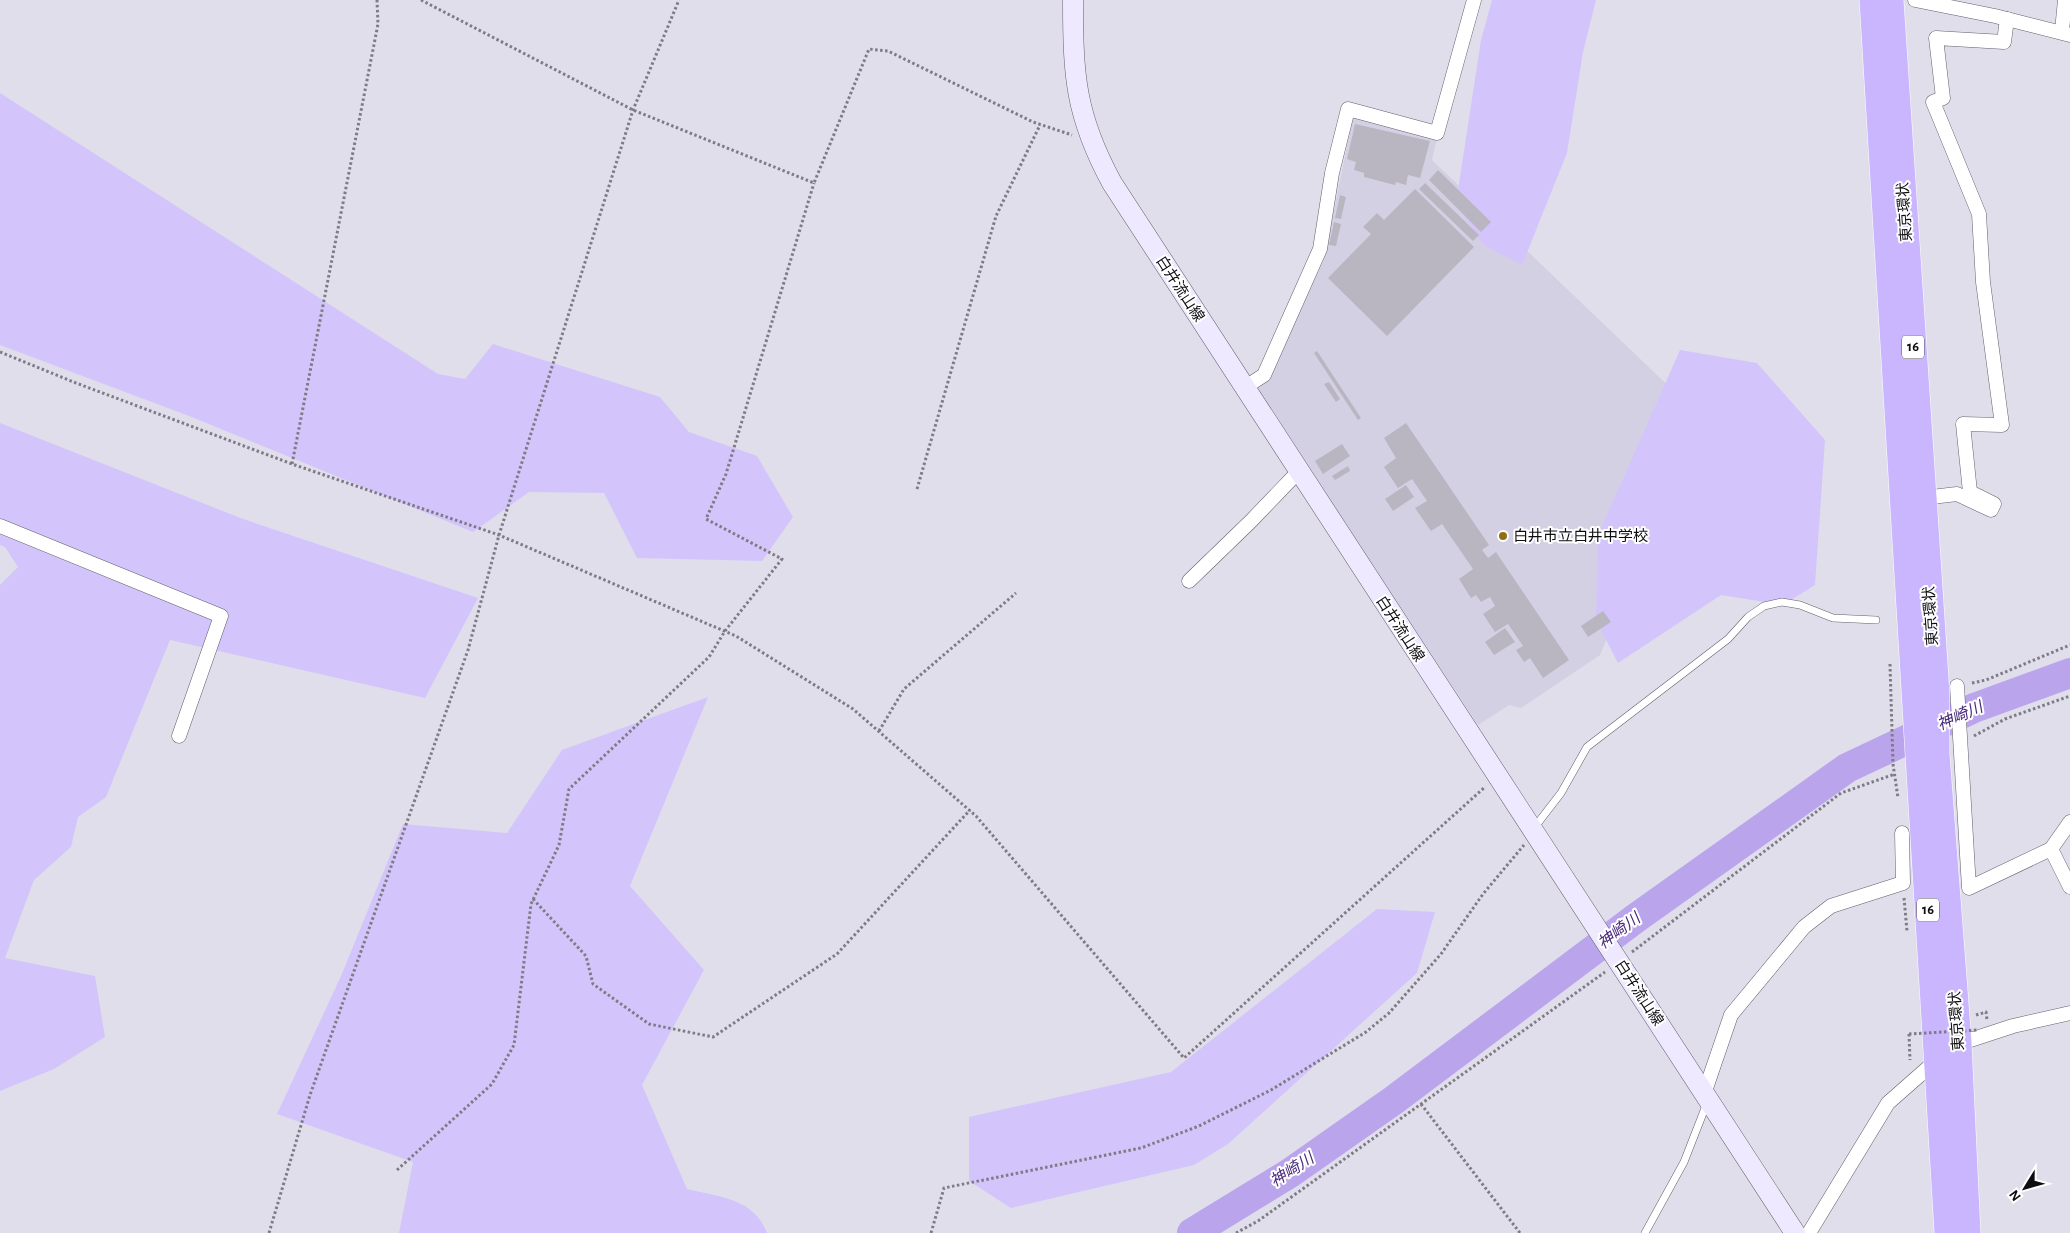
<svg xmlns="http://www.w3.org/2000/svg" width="2070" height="1233" viewBox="0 0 2070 1233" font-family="'Alegreya Sans','Noto Sans JP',sans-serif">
	<rect width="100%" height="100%" fill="#e1deeb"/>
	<polygon fill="#d4d0e4" points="1353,116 1437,139 1432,160 1701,417 1600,655 1521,708 1509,705 1478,725 1258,389 1267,380 1324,260"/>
	<g fill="#d3c5fb">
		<polygon points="1492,0 1596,0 1583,52 1567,153 1522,265 1483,245 1456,203 1481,40"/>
		<polygon points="0,93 438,374 465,379 493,344 660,397 689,432 757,456 793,517 762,561 637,558 604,493 529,492 473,532 189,416 0,345"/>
		<polygon points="1680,350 1757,363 1825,440 1815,585 1783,605 1721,595 1618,663 1596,620 1598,535"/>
		<polygon points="0,423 243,519 478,598 425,698 170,640 106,797 78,817 71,847 34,880 5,958 95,976 105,1037 54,1069 0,1091 0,585 18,567 5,547 0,545"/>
		<path d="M708,697L630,886L704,970L642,1085L687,1189C719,1197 754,1198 767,1233H399L413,1162L277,1114L341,976L403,824L507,833L562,750Z"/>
		<polygon points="1377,909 1435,912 1417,973 1228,1144 1194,1165 1011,1208 969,1181 969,1117 1171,1072"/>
	</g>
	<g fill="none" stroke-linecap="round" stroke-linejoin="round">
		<polyline stroke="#baa5ed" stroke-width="30" points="1192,1233 1290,1173 1394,1100 1636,918 1847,768 1974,708 2070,673"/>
	</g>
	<g fill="#b9b6c2">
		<polygon points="1355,124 1430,141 1420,178 1408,175 1406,185 1396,182 1395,185 1364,177 1364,173 1354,170 1356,162 1347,159"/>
		<polygon points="1438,170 1491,222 1481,232 1429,180"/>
		<polygon points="1425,183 1479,235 1473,241 1419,189"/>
		<polygon points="1415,189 1474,247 1387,336 1328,278 1371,234 1363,227 1377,213 1384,220"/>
		<polygon points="1340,195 1346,197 1341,219 1335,218"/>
		<polygon points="1334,222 1341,224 1336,246 1329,245"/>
		<polygon points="1317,351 1361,418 1358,420 1314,353"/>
		<polygon points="1329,382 1340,399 1336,402 1324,384"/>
		<polygon points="1406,423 1489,545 1482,550 1488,558 1496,552 1569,660 1543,678 1530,658 1524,662 1516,650 1523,646 1508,624 1495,632 1483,614 1495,606 1490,597 1481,602 1476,595 1471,598 1459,579 1473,569 1442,524 1431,531 1415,508 1427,501 1412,479 1398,488 1384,467 1396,458 1384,438"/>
		<polygon points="1342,444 1350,456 1323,474 1315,461"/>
		<polygon points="1348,466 1350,471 1335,480 1332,476"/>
		<polygon points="1406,485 1414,497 1393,511 1385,499"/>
		<polygon points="1603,611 1611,622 1588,637 1581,626"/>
		<polygon points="1505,628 1515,642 1494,655 1485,642"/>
	</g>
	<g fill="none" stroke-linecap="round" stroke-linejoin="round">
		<defs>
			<g id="lane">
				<polyline points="1534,828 1561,793 1587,747 1728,639 1748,617 1764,606 1782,602 1800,605 1833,618 1876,620"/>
				<polyline points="1645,1233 1684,1162 1707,1103"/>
			</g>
			<g id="street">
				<polyline points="1915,0 1995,16 2070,35"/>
				<polyline points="2062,31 2065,0"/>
				<polyline points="1244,388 1264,375 1320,249 1332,173 1348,109 1437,133 1474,0"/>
				<polyline points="1923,498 1957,494 1991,510 1994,504 1970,492 1963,424 2002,425 1983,282 1979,214 1933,102 1943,98 1936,38 2004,42 2007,19"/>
				<polyline points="0,526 221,616 179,736"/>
				<polyline points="1189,581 1251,521 1299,471"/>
				<polyline points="1957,686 1969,888 2051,849 2070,822"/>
				<polyline points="2051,849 2070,887"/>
				<polyline points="1955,1045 2013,1026 2070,1013"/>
				<polyline points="1704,1094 1731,1015 1804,927 1831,906 1903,883 1902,833"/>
				<polyline points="1809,1233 1888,1103 1938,1059"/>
			</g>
			<path id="secondary" d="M1073,0C1073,75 1075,115 1112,183L1795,1233"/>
			<g id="highway">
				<polyline points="1872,0 1947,1233"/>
				<polyline points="1891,0 1937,693 1937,754 1959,1042 1968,1233"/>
			</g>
		</defs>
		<use href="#lane" stroke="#625f6b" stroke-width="8"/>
		<use href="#street" stroke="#625f6b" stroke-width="15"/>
		<use href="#secondary" stroke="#625f6b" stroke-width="21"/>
		<use href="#highway" stroke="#fff" stroke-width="26"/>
		<g stroke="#7e7b85" stroke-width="3" stroke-dasharray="2.5 2.5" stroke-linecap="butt">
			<polyline points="421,0 633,110 814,183 869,49 888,51 1033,122 1072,135"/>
			<polyline points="0,352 76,383 292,464 499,535 736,636 853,709 976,816 1184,1058 1485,787"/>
			<polyline points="292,464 378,24 377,0"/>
			<polyline points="917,489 996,216 1040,125"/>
			<polyline points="1890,664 1893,764 1898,798"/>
			<polyline points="1972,683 1986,680 2070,645"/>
			<polyline points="879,731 904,689 1016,593"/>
			<polyline points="1974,736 2005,719 2070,696"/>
			<polyline points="1904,898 1907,931"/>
			<polyline points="533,899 586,956 593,984 649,1024 713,1037 837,954 970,810"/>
			<polyline points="1632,952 1841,793 1895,774"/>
			<polyline points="1976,1015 1986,1012 1987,1020"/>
			<polyline points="1909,1034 1910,1060"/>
			<polyline points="1421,1104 1520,1233"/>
			<polyline points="397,1170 492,1084 514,1045 531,904 559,845 569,789 709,657 725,631 782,559 706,519 726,474 814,183"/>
			<polyline points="269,1233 310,1095 468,650 499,535 633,110 679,0"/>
			<polyline points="931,1233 944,1188 1141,1148 1199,1126 1271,1090 1366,1032 1389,1013 1441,954 1483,894 1524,845"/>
			<polyline points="1236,1233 1258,1221 1605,972"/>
		</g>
		<use href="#lane" stroke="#fff" stroke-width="7"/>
		<use href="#street" stroke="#fff" stroke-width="14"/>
		<use href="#secondary" stroke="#efe9ff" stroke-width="20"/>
		<use href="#highway" stroke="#cab6ff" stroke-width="25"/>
		<polyline stroke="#7e7b85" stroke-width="3" stroke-dasharray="2.5 2.5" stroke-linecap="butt" points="1909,1034 1978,1030"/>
	</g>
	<circle fill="#8f6f13" stroke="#fff" stroke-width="2" cx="1503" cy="536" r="5"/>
	<g text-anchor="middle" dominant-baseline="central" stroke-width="4" stroke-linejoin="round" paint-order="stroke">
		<g fill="#fff" stroke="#565659" stroke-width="1">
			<rect x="1902" y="335.5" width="22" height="23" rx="4"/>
			<rect x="1917" y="898.5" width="22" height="23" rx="4"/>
		</g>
		<g font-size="14" font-weight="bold" fill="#0e0d12">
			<text x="1913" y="347">16</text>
			<text x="1928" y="910">16</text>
		</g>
		<g font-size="15" fill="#0e0d12" stroke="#fff">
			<text transform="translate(1905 212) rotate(-94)">東京環状</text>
			<text transform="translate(1180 289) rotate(57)">白井流山線</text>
			<text transform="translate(1931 616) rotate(-94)">東京環状</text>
			<text transform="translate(1400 629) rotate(57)">白井流山線</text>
			<text transform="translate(1639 993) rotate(57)">白井流山線</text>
			<text transform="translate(1957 1021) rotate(-94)">東京環状</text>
		</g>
		<g font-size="15" fill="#0e0d12" stroke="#fff" text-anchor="start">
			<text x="1513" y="536">白井市立白井中学校</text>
		</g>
		<g font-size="16" font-style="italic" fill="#48297b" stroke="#fff">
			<text transform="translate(1960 716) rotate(-24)">神崎川</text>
			<text transform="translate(1619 931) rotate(-37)">神崎川</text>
			<text transform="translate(1292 1170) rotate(-33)">神崎川</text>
		</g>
	</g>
	<g transform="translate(2025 1188) rotate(233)" stroke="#ffffff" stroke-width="4" paint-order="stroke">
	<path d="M0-4L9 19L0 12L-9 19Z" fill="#0e0d12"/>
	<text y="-8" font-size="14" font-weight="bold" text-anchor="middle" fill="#0e0d12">N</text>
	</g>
</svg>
